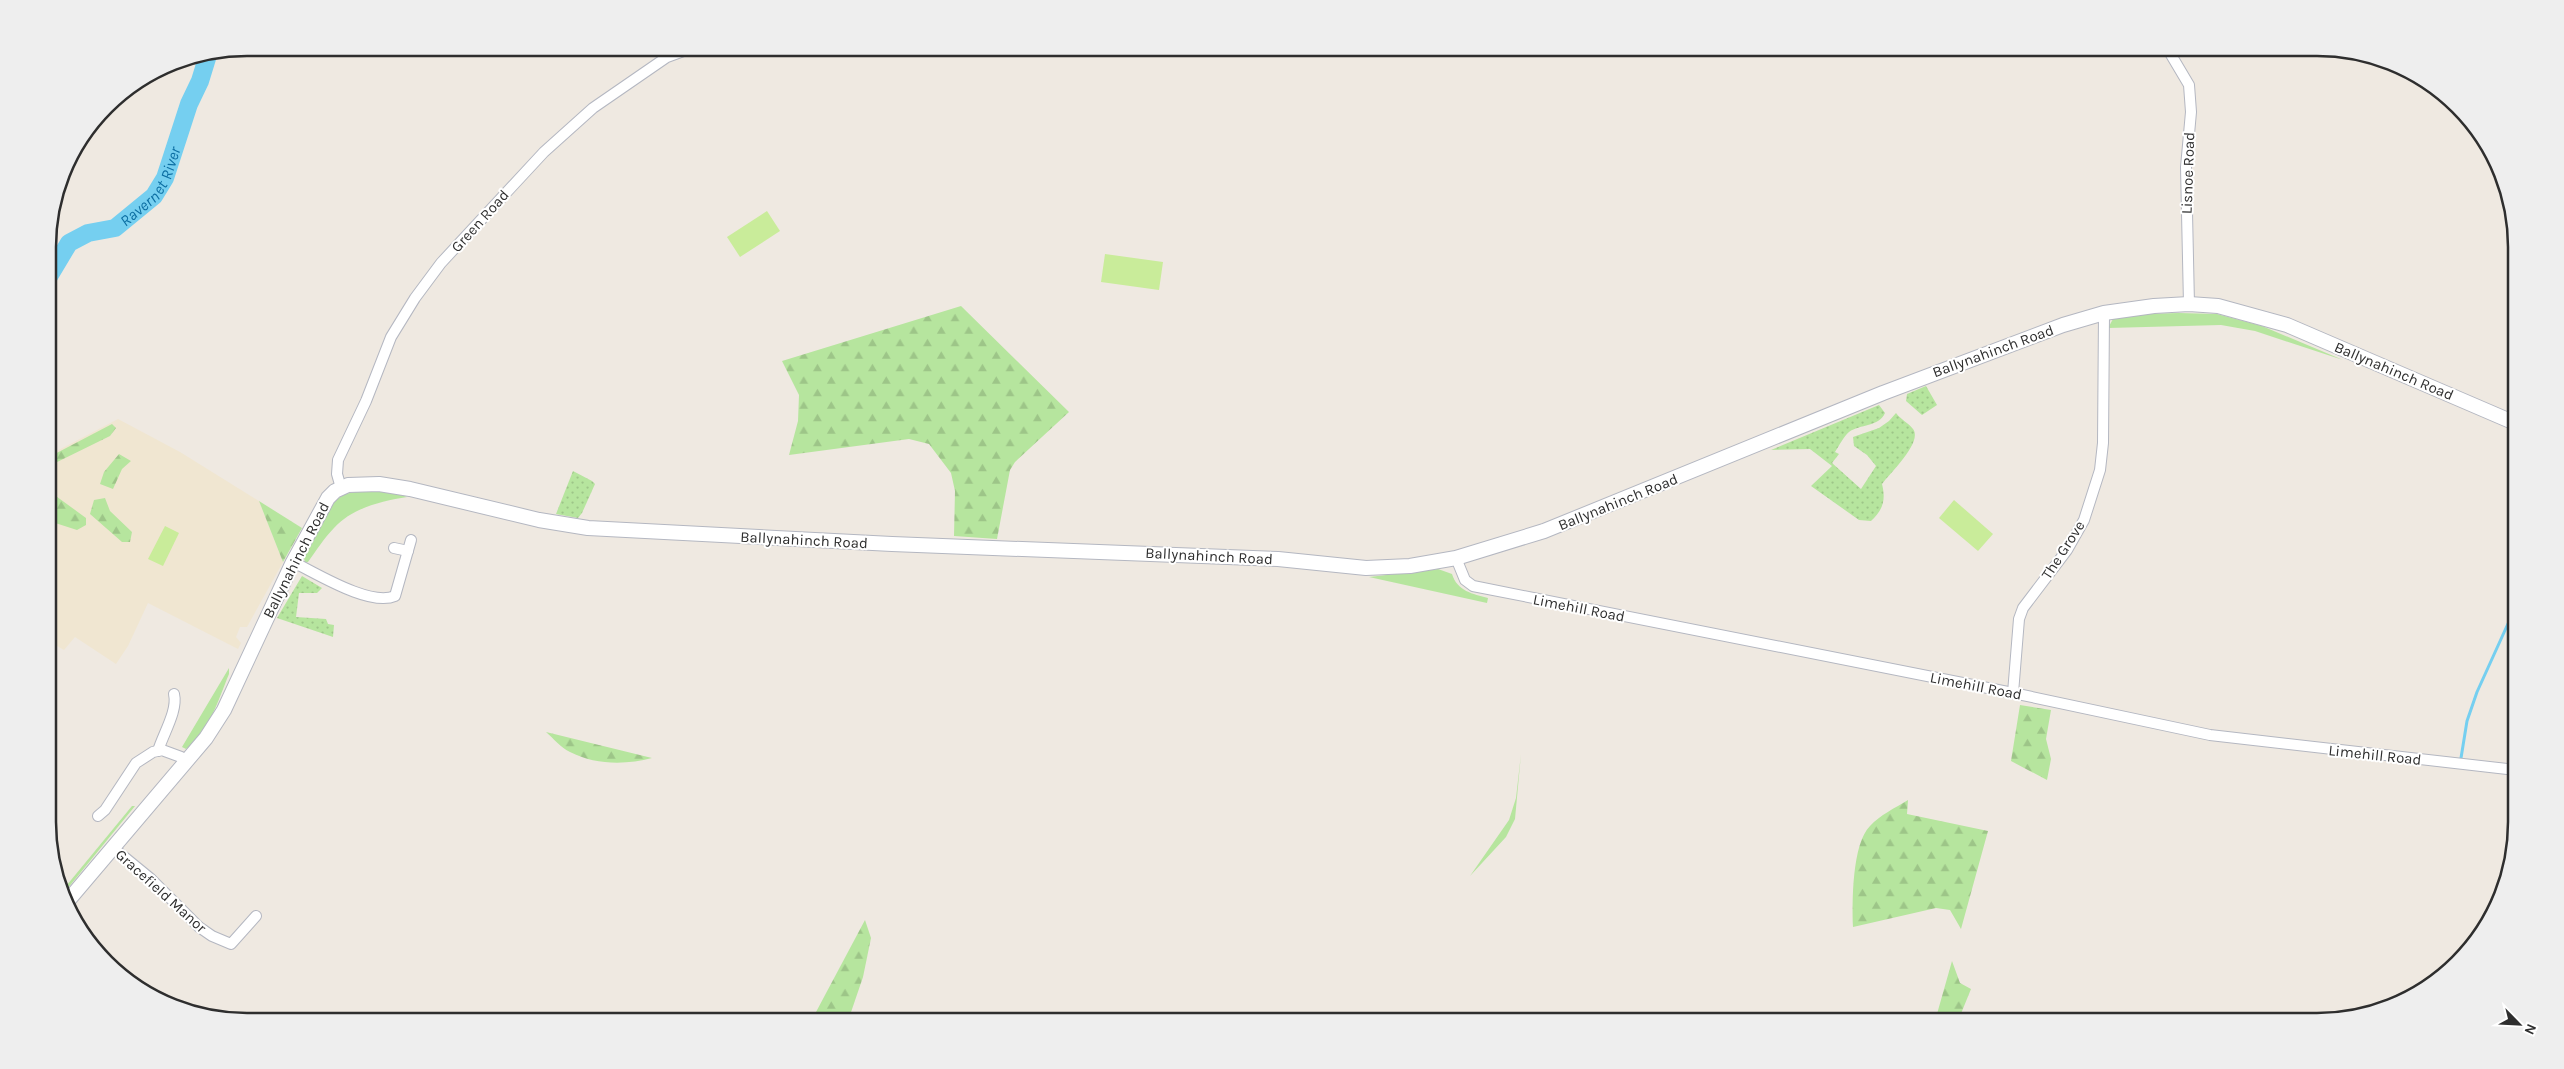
<svg xmlns="http://www.w3.org/2000/svg" width="2564" height="1069" viewBox="0 0 2564 1069" font-family="Karla,sans-serif">
	<defs>
		<pattern id="forest-firs" width="22" height="20" patternUnits="userSpaceOnUse" patternTransform="scale(1.25)"><rect width="22" height="20" fill="#b6e59e"/><path d="M5 1l3.5 6h-7zM16 11l3.5 6h-7z" fill="#9dc588"/></pattern>
		<pattern id="garden-dots" width="8" height="8" patternUnits="userSpaceOnUse" patternTransform="scale(1.25)"><rect width="8" height="8" fill="#b6e59e"/><path d="M2 2h.1M6 6h.1" fill="none" stroke="#9dc588" stroke-width="1.8" stroke-linecap="round"/></pattern>
	</defs>
	<rect width="100%" height="100%" fill="#efe9e1"/>
	<polygon fill="#f0e6d1" points="118,419 180,452 259,501 283,562 247,627 240,627 236,637 241,643 238,649 148,603 128,646 116,664 75,637 64,650 50,642 49,455"/>
	<g fill="#b6e59e">
		<polygon points="2179,313 2217,314 2262,326 2343,360 2255,331 2221,325 2108,328 2113,319 2142,314"/>
		<path d="M365,490L395,493L407,497C382,501 352,508 334,528C324,538 316,551 308,562H305L303,555L331,503L345,494Z"/>
		<path d="M1438,569L1452,574C1457,591 1473,594 1488,598L1487,603L1369,577Z"/>
		<path d="M229,668V674C219,698 209,733 186,749L182,747Z"/>
		<polygon points="1521,754 1515,819 1506,837 1470,876 1509,820 1516,798"/>
		<polygon points="132,806 135,806 63,894 62,891"/>
	</g>
	<g fill="url(#forest-firs)">
		<polygon points="961,306 1069,412 1015,462 1010,470 997,539 954,536 955,491 951,473 929,444 909,439 789,455 798,421 799,395 782,361"/>
		<polygon points="112,424 116,428 110,436 49,466 49,457"/>
		<polygon points="119,454 131,461 122,469 113,489 100,484 104,472"/>
		<polygon points="49,491 86,518 86,525 77,530 49,521"/>
		<polygon points="105,498 110,511 132,532 130,542 122,542 90,514 94,500"/>
		<polygon points="259,501 302,528 283,562"/>
		<polygon points="2020,705 2051,710 2046,739 2051,759 2047,780 2011,761"/>
		<path d="M546,732L652,758C626,765 595,765 570,752C561,748 553,738 546,732Z"/>
		<path d="M1908,800L1907,814L1988,831L1961,929L1950,910L1936,908L1853,927C1852,902 1852,844 1870,826C1880,815 1895,808 1908,800Z"/>
		<polygon points="865,920 871,938 863,977 848,1021 829,1021 816,1012"/>
		<polygon points="1952,961 1960,983 1971,989 1958,1021 1935,1021"/>
	</g>
	<g fill="url(#garden-dots)">
		<polygon points="1926,386 1937,405 1922,415 1906,401 1907,394"/>
		<path d="M1879,405L1885,413C1879,427 1860,424 1849,432C1844,436 1839,446 1835,452L1839,454L1832,463L1861,489L1876,466L1867,455L1854,446L1853,437L1879,428L1889,421L1896,413C1901,420 1909,423 1913,429C1923,442 1890,473 1882,484C1886,500 1883,510 1871,521L1859,520L1811,486L1832,466L1810,449L1771,450Z"/>
		<polygon points="573,471 592,481 595,484 582,513 578,518 556,514"/>
		<polygon points="302,576 322,588 317,593 299,593 296,617 326,619 328,624 334,625 333,637 277,618"/>
	</g>
	<g fill="#c9ec9a">
		<polygon points="767,211 780,231 740,257 727,237"/>
		<polygon points="1105,254 1163,262 1159,290 1101,282"/>
		<polygon points="1954,500 1993,534 1978,551 1939,518"/>
		<polygon points="165,526 179,533 163,566 148,559"/>
	</g>
	<g fill="none" stroke-linecap="round" stroke-linejoin="round">
		<polyline stroke="#75cff0" stroke-width="3" points="2461,758 2467,721 2477,692 2516,606"/>
		<path stroke="#75cff0" stroke-width="18" id="s1" d="M48,278L69,243L88,233L115,228L154,196L165,178L189,104L200,81L208,55"/>
		<defs>
			<g id="street">
				<polyline points="2167,48 2189,85 2191,112 2186,167 2189,304"/>
				<polyline points="341,488 337,474 338,460 366,401 391,337 415,298 441,263 544,152 593,108 667,57 686,50 725,48"/>
				<polyline points="394,548 408,551"/>
				<polyline points="1456,558 1465,580 1473,586 2013,693 2210,735 2516,770"/>
				<path d="M293,562C316,573 370,607 395,596L411,540"/>
				<polyline points="2013,693 2019,619 2023,608 2067,550 2084,520 2100,470 2103,443 2104,313"/>
				<path d="M158,751C163,734 178,711 174,694"/>
				<polyline points="98,816 105,810 136,763 153,752 162,750 181,757 186,762"/>
				<polyline points="112,847 151,879 199,927 212,936 231,944 256,916"/>
			</g>
			<polyline id="secondary" points="66,903 206,738 224,710 293,562 328,498 335,491 348,485 379,484 410,489 539,520 588,528 892,544 1278,559 1366,568 1410,566 1456,558 1544,531 1883,393 2063,325 2104,313 2154,306 2189,304 2218,306 2287,325 2515,423"/>
		</defs>
		<use href="#street" stroke="#b4b7c1" stroke-width="12"/>
		<use href="#secondary" stroke="#b4b7c1" stroke-width="16"/>
		<use href="#street" stroke="#fff" stroke-width="10"/>
		<use href="#secondary" stroke="#fff" stroke-width="14"/>
	</g>
	<g text-anchor="middle" dominant-baseline="central" stroke-width="4" stroke-linejoin="round" paint-order="stroke">
		<g font-size="15" fill="#2e2e2e" stroke="#fff">
			<text transform="translate(2188 173) rotate(-88)">Lisnoe Road</text>
			<text transform="translate(480 221) rotate(-48)">Green Road</text>
			<text transform="translate(1993 351) rotate(-20)">Ballynahinch Road</text>
			<text transform="translate(2394 371) rotate(23)">Ballynahinch Road</text>
			<text transform="translate(1618 502) rotate(-22)">Ballynahinch Road</text>
			<text transform="translate(804 540) rotate(3)">Ballynahinch Road</text>
			<text transform="translate(2063 550) rotate(-57)">The Grove</text>
			<text transform="translate(1209 556) rotate(3)">Ballynahinch Road</text>
			<text transform="translate(296 560) rotate(-63)">Ballynahinch Road</text>
			<text transform="translate(1579 608) rotate(11)">Limehill Road</text>
			<text transform="translate(1976 686) rotate(11)">Limehill Road</text>
			<text transform="translate(2375 755) rotate(6)">Limehill Road</text>
			<text transform="translate(161 891) rotate(42)">Gracefield Manor</text>
		</g>
		<g font-size="16" font-style="italic" fill="#0d6fa3" stroke="#fff">
			<text stroke="none"><textPath href="#s1" startOffset="146">Ravernet River</textPath></text>
		</g>
	</g>
	<path d="M0 0H2564V1069H0ZM247 56H2317A191 191 0 0 1 2508 247V822A191 191 0 0 1 2317 1013H247A191 191 0 0 1 56 822V247A191 191 0 0 1 247 56Z" fill="#eee" fill-rule="evenodd"/>
	<path fill="none" stroke="#2e2e2e" stroke-width="2.5" d="M247 56H2317A191 191 0 0 1 2508 247V822A191 191 0 0 1 2317 1013H247A191 191 0 0 1 56 822V247A191 191 0 0 1 247 56Z"/>
	<g transform="translate(2519 1024) rotate(114)" stroke="#ffffff" stroke-width="4" paint-order="stroke">
	<path d="M0-4L9 19L0 12L-9 19Z" fill="#2e2e2e"/>
	<text y="-8" font-size="14" font-weight="bold" text-anchor="middle" fill="#2e2e2e">N</text>
	</g>
</svg>
